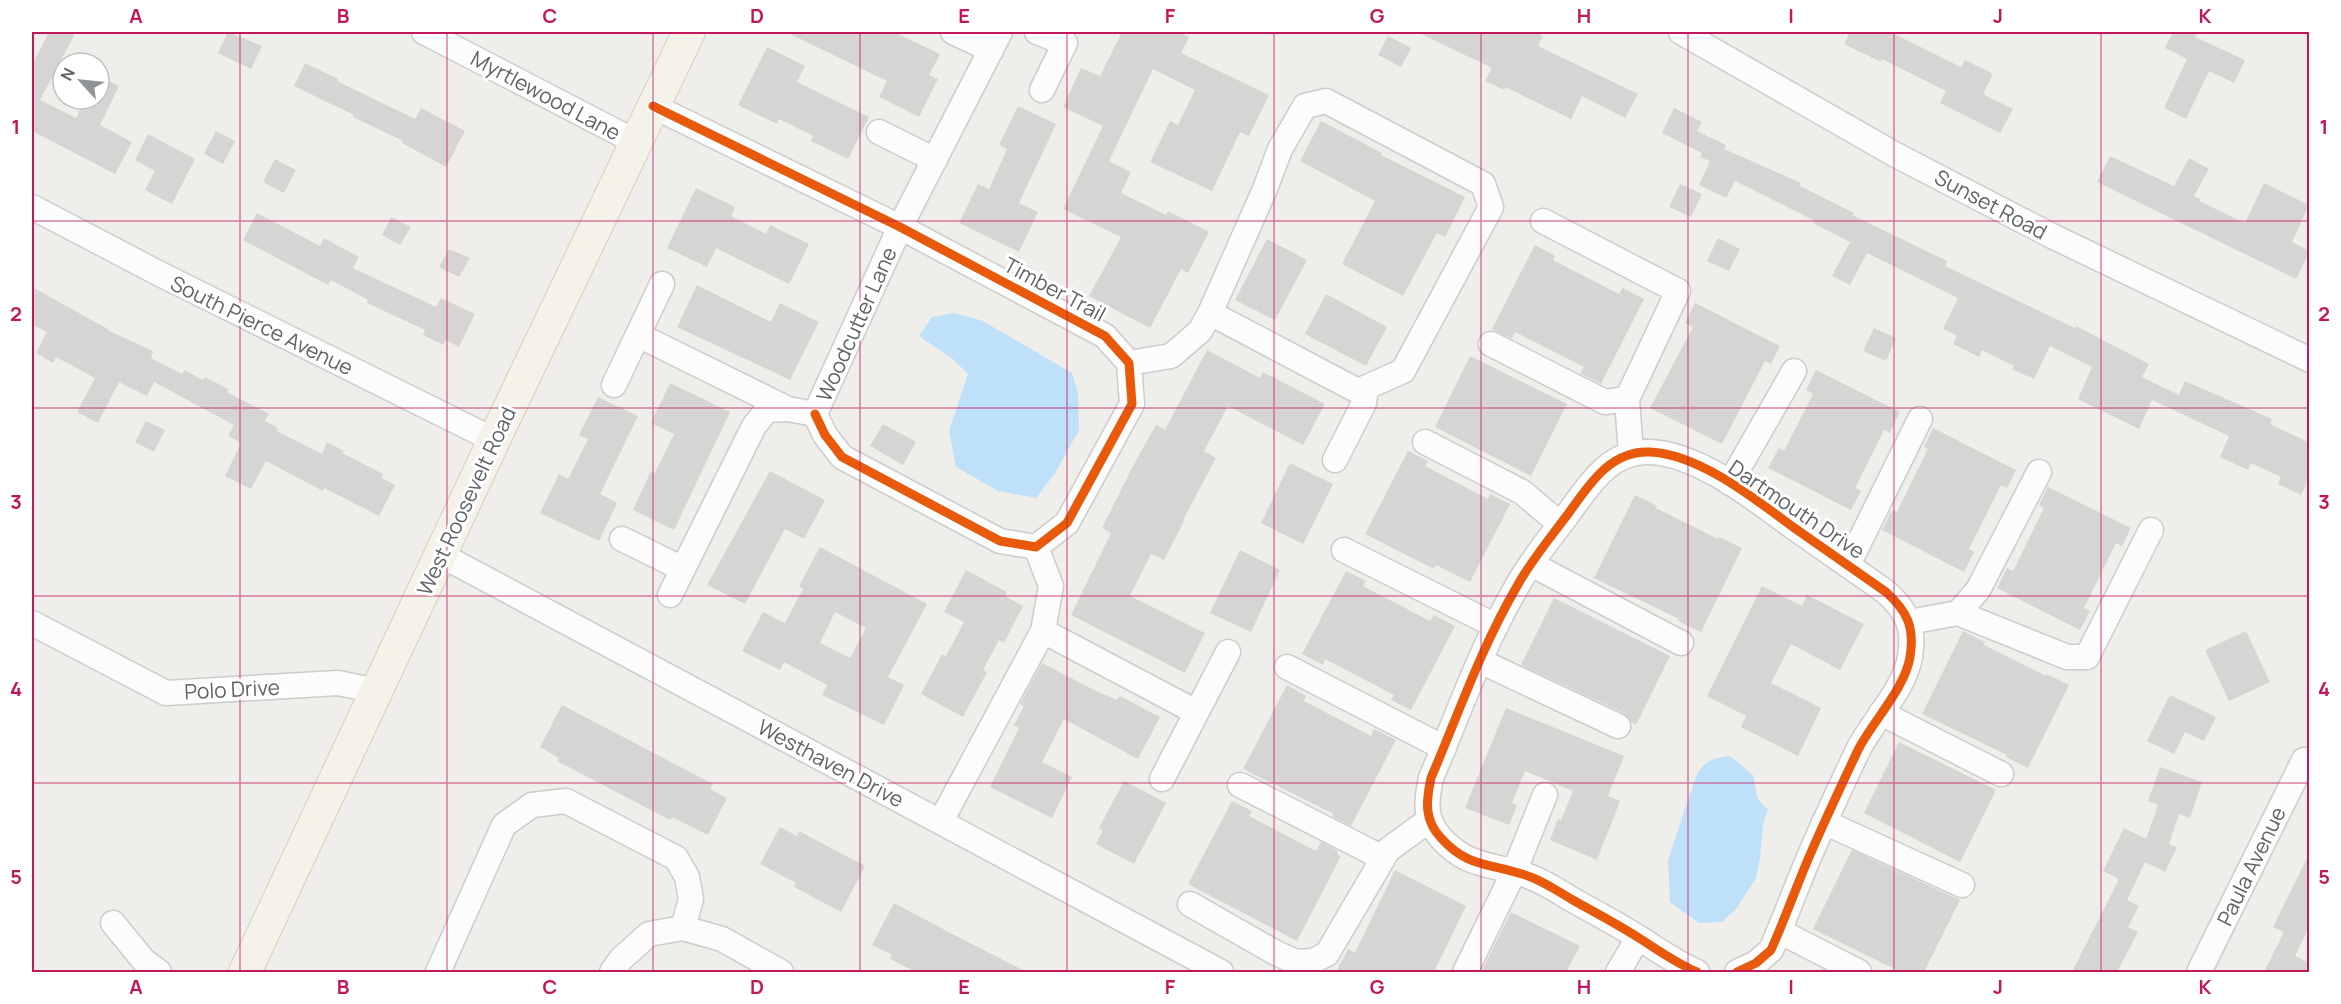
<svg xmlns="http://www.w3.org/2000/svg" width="2341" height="1004" viewBox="0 0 2341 1004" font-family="Manrope,sans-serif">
	<rect width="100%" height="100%" fill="#efeeea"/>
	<g fill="#bfe0f9">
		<polygon points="955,313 983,321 1072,373 1078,393 1079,430 1055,473 1036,498 998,491 956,467 949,431 968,374 953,359 919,336 932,317"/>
		<path d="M1730,756L1753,775C1757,790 1754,800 1768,809L1763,824L1760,858L1756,878L1736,909L1722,922L1699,923L1670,902L1668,860L1697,774C1706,760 1714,758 1730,756Z"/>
	</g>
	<g fill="#d6d5d3" fill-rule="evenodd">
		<polygon points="49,32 76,32 40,100 76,118 85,99 99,99 99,76 119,86 100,125 132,142 115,174 32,131 32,65"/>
		<polygon points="228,32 262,46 251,69 218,53"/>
		<polygon points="786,32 894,32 940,54 929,75 938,79 919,117 879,97 887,81"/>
		<polygon points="1122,32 1178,32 1189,37 1181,53 1269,95 1249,136 1240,132 1212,191 1150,162 1170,121 1178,125 1195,90 1153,69 1109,161 1131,172 1121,193 1166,215 1168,211 1209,232 1188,273 1181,269 1150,328 1089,296 1121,237 1063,209 1103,126 1063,107 1081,68 1100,76"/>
		<polygon points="1417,32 1534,32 1543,36 1538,46 1638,94 1625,118 1582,96 1571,119 1505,87 1504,90 1485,81 1492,68"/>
		<polygon points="1850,32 1890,32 1961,67 1965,60 1993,74 1983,94 2013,109 2000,133 1940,103 1946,91 1882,59 1881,62 1844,44"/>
		<polygon points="2173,32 2198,32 2195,37 2245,60 2234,83 2209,71 2186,119 2164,108 2187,59 2165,48"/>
		<polygon points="1388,36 1411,48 1401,67 1378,55"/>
		<polygon points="767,47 805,66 797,82 869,117 848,159 811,141 813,136 779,119 777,124 738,105"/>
		<polygon points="305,63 338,79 337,81 415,119 421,108 465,131 446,167 402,143 403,141 353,117 354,115 294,86"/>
		<polygon points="1018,106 1056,124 1019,203 1038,212 1019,252 959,223 978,184 989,189 1007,149 999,145"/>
		<polygon points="1674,108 1702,122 1697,131 1726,145 1724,149 1801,183 1800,186 1854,213 1852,215 1947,261 1945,266 2075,328 2076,326 2149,364 2142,377 2179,395 2185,381 2272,419 2270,424 2310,443 2310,476 2301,495 2278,484 2281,477 2251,463 2248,470 2220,457 2229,436 2152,400 2139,429 2078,399 2092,367 2050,346 2034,379 2012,369 2014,366 1982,350 1979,357 1953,344 1957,336 1943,329 1958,298 1867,253 1850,285 1832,276 1850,242 1813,223 1815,221 1735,181 1726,198 1699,185 1710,161 1700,157 1702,153 1662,133"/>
		<polygon points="1321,121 1382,153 1381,155 1465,197 1445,237 1437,233 1403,296 1342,264 1375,201 1300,161"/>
		<polygon points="216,131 235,141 223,164 204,154"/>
		<polygon points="148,134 195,159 172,204 145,190 155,171 135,160"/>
		<polygon points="2110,156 2174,186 2189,158 2209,169 2194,196 2200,199 2199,201 2245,223 2264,183 2309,205 2292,242 2310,251 2296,279 2097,182"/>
		<polygon points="275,159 296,170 284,193 263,182"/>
		<polygon points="1680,184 1702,194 1691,217 1669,207"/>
		<polygon points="696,188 735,207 731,216 766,234 770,225 809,244 789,284 716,248 707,267 667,248"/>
		<polygon points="257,213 320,246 324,238 359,257 353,268 436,307 441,298 475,314 459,347 446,340 443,345 423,335 425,330 367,303 368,300 331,280 328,285 243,240"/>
		<polygon points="391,217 411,227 400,245 382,235"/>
		<polygon points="1718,238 1740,249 1729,271 1707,261"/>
		<polygon points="1267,239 1307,260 1275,320 1235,300"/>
		<polygon points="1535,245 1555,256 1553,260 1619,294 1623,288 1644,299 1601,384 1580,373 1584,367 1515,332 1512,339 1492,329"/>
		<polygon points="449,249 470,258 459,277 439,267"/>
		<polygon points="697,285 771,322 780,303 819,322 790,380 677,327"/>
		<polygon points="32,287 108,329 107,330 153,351 151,358 182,374 184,370 203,380 205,377 228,389 227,392 269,414 265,421 278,428 277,431 322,454 327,442 344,451 342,453 383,474 382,478 395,485 379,516 324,488 323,491 266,461 251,489 225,476 241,443 228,436 234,425 154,382 147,396 119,382 98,423 77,412 95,378 56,357 53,363 36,353 47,332 32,324"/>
		<polygon points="1326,294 1387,327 1366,366 1305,334"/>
		<polygon points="1695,303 1780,346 1771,364 1765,361 1722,444 1650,408 1693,327 1685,323"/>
		<polygon points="1874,328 1896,338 1886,361 1863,351"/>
		<polygon points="1207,350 1260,378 1263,372 1325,404 1303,445 1228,406 1204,451 1216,458 1183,520 1184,521 1164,560 1151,554 1130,596 1205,633 1185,673 1071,615 1111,533 1102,528 1134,464 1156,425 1165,430"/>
		<polygon points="1470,356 1567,404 1531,476 1435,427"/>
		<polygon points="1816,370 1900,412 1890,433 1884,430 1855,488 1861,491 1851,510 1768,468 1779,448 1784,451 1813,394 1806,390"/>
		<polygon points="670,383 730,412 674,530 633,510 651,471 655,473 674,434 651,423"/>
		<polygon points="598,397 638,416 600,494 617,503 599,541 540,513 559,474 568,479 588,439 579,435"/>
		<polygon points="146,421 165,430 154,452 135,442"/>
		<polygon points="883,424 916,442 903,465 870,446"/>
		<polygon points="1933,428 2016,470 2007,488 2001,485 1969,549 1974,552 1964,572 1882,530 1892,510 1897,512 1928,449 1924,447"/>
		<polygon points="1408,451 1428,461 1425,466 1488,499 1490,494 1510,504 1470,582 1436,565 1434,569 1365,534"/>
		<polygon points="1290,463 1333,484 1303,544 1261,523"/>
		<polygon points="770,471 825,500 804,539 785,529 745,604 707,585"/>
		<polygon points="2048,487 2131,528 2122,546 2116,543 2084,608 2090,611 2080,630 1997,588 2007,568 2013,571 2044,508 2039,505"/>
		<polygon points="1635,495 1657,506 1656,508 1718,539 1719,537 1742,548 1701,632 1678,621 1679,619 1594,578"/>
		<path d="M820,547L927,604L888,677L904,685L884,725L822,695L827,685L784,662L780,670L742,651L763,612L785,623L803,589L799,586ZM835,612L866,628L850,658L820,643Z"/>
		<polygon points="1240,550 1280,570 1251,632 1210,613"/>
		<polygon points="966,570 1007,592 1005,596 1023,606 1004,643 999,640 983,670 987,672 963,717 921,694 942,654 946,656 964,622 944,612"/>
		<polygon points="1346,571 1366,581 1363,586 1430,621 1434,615 1455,626 1411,710 1391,700 1394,695 1325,659 1323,665 1302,654"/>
		<polygon points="1762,586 1802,606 1807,595 1864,624 1840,670 1791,644 1771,683 1821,708 1798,756 1741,727 1746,716 1707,696"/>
		<polygon points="1554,598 1670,656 1636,725 1631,722 1624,713 1521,665"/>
		<polygon points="1963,631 1985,642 1984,645 2046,676 2047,674 2069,685 2028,768 2006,757 2007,755 1922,714"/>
		<polygon points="2246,631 2270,682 2229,701 2205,650"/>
		<polygon points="1042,663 1096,691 1117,700 1120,696 1160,717 1138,759 1064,719 1042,762 1072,777 1052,818 990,787 1019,728 1014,725 1024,706 1020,704"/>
		<polygon points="1287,685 1306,696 1304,701 1371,736 1374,729 1396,740 1351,826 1334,817 1332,813 1243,769"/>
		<polygon points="2170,695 2216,717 2204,741 2185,732 2174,754 2147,741"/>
		<polygon points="562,705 713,784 710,789 727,798 708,835 672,817 670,820 557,761 559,758 540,747"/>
		<polygon points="1506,708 1624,756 1608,796 1620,801 1597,860 1550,840 1558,819 1561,820 1573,791 1525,771 1512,803 1517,805 1509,825 1465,808"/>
		<polygon points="1899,742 1996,790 1960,862 1864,813"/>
		<polygon points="2160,767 2202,782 2190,818 2179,814 2169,844 2177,847 2165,872 2145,862 2127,900 2139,906 2128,927 2138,932 2117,972 2072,972 2119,879 2103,871 2124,828 2146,839 2158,805 2148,801"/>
		<polygon points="1124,781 1166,803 1134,864 1096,844 1103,830 1099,828"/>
		<polygon points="1232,801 1252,811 1249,816 1316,851 1321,842 1338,851 1337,854 1341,856 1297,941 1188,884"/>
		<polygon points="780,827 797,836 799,831 865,866 841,912 794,887 796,883 760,864"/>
		<polygon points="1852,850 1960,900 1924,972 1901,972 1813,929"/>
		<polygon points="2310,852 2310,925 2295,956 2310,963 2310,972 2264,972 2284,932 2273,927"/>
		<polygon points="1395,870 1466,906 1434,972 1336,972 1348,949 1355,953"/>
		<polygon points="894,903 960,938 1027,972 916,972 890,959 892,955 872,945"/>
		<polygon points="1511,912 1580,946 1566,972 1481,972"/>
	</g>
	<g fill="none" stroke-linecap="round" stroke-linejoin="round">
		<defs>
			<g id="minor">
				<polyline points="424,32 636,142"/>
				<polyline points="953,32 991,50"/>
				<polyline points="1037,32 1065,43 1042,90"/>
				<polyline points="1681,32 1894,154 2052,236 2310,360"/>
				<polyline points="653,106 900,227 1105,336 1129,363 1132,404 1067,523 1036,547 1000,541 842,457 825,435 815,414"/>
				<polyline points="879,132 935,160"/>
				<polyline points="32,207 160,274 494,440"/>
				<polyline points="1543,221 1678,291 1627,399 1631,454"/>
				<polyline points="638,335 788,409 815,414 900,227 1000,32"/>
				<polyline points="1491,344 1605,402 1627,399"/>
				<polyline points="1129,363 1171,356 1200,331 1210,313 1358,391 1403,371 1491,207 1483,184 1326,101 1305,106 1280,149 1265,189 1210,313"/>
				<polyline points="614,385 662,284"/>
				<polyline points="1425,442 1522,492 1560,524"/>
				<polyline points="1335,460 1364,403 1366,388"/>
				<polyline points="1730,483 1794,371"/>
				<polyline points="622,539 683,569"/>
				<polyline points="1036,547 1051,586 1043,631 1196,712"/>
				<polyline points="1344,550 1496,626"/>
				<polyline points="441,555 1221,972"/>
				<polyline points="1531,564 1681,643"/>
				<polyline points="1848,565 1920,419"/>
				<polyline points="670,595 754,426 767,410 788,409"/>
				<polyline points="1958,613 1978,590 2039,472"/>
				<polyline points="1909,622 1958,613 2067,657 2087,657 2151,530"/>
				<polyline points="32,623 166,693 338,683 377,691"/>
				<polyline points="1480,661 1618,726"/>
				<polyline points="1287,667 1444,748"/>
				<polyline points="1881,713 2001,774"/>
				<polyline points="1162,779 1228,652"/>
				<polyline points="1240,785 1383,858"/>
				<polyline points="941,821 1043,631"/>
				<polyline points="1824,822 1962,885"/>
				<polyline points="1190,904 1276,953 1296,962 1313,961 1327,954 1388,850 1429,820"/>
				<polyline points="113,923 144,961 159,972"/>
				<polyline points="1779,931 1859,972"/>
				<polyline points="438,972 504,825 532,805 566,801 676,858 687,877 691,899 683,928"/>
				<polyline points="612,972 621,959 649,934 683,928 722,939 781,972"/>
				<polyline points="1465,972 1514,872 1545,795"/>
				<polyline points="1618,972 1638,938"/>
				<path d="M1697,972C1676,963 1658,950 1639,938C1617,924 1594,912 1571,899C1556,890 1540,879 1522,874C1488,863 1467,867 1441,838C1424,820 1426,801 1431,778C1458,715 1481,648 1516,588C1530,562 1550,538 1568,514C1589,485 1610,450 1650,452C1699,454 1755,499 1793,527C1824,549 1855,570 1886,592C1907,611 1915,627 1910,657C1905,688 1874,720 1859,748C1840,788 1821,828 1804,869C1793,896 1783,923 1771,950L1756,963L1737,972"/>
				<polyline points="2199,972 2304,760 2310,763"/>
			</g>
			<polyline id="major" points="245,972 494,440 689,32"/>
		</defs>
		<use href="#minor" stroke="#cbcccc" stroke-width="27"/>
		<use href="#major" stroke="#d7ceb8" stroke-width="34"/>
		<use href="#minor" stroke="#fdfcfc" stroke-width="24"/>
		<use href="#major" stroke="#f4f2e9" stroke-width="32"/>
		<defs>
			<g id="cycleway">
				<polyline points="653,106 900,227 1105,336 1129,363 1132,404 1067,523 1036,547 1000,541 842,457 825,435 815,414"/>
				<path d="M1697,972C1676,963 1658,950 1639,938C1617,924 1594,912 1571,899C1556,890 1540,879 1522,874C1488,863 1467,867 1441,838C1424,820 1426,801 1431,778C1458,715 1481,648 1516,588C1530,562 1550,538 1568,514C1589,485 1610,450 1650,452C1699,454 1755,499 1793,527C1824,549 1855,570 1886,592C1907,611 1915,627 1910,657C1905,688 1874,720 1859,748C1840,788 1821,828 1804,869C1793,896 1783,923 1771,950L1756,963L1737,972"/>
			</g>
		</defs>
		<use href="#cycleway" stroke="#fff" stroke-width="13"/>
		<use href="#cycleway" stroke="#e8590c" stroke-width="9"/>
	</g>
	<path fill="none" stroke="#c2185b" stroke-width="1.5" stroke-opacity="0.55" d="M240,32V972M447,32V972M653,32V972M860,32V972M1067,32V972M1274,32V972M1481,32V972M1688,32V972M1894,32V972M2101,32V972M32,221H2310M32,408H2310M32,596H2310M32,783H2310"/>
	<g text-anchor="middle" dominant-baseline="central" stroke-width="6" stroke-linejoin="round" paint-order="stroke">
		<g font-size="21" fill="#5f6368" stroke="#fff">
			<text transform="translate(546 95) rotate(28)">Myrtlewood Lane</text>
			<text transform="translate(1991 204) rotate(28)">Sunset Road</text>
			<text transform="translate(1055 289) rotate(28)">Timber Trail</text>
			<text transform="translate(856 324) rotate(-66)">Woodcutter Lane</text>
			<text transform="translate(262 325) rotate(26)">South Pierce Avenue</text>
			<text transform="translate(466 501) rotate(-65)">West Roosevelt Road</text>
			<text transform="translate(1797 509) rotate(34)">Dartmouth Drive</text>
			<text transform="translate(232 689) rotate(-3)">Polo Drive</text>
			<text transform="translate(831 763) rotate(28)">Westhaven Drive</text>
			<text transform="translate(2251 866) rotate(-64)">Paula Avenue</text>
		</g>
	</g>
	<rect width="2341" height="1004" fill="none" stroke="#ffffff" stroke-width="66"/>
	<g transform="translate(81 81) rotate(297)"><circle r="28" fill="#ffffff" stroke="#bfc1c3" stroke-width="1.5"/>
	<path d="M0-4.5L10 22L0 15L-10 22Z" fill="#919496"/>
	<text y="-9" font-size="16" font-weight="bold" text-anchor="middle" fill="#5f6368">N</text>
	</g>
	<rect x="33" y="33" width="2275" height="938" fill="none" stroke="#c2185b" stroke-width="2"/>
	<g font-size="20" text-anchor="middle" font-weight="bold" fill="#c2185b">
		<text x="136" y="23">A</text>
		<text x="343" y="23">B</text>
		<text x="550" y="23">C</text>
		<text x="757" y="23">D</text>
		<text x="964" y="23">E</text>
		<text x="1170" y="23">F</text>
		<text x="1377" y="23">G</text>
		<text x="1584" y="23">H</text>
		<text x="1791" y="23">I</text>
		<text x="1998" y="23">J</text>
		<text x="2205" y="23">K</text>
		<text x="16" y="134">1</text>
		<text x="2324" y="134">1</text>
		<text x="16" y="321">2</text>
		<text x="2324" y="321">2</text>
		<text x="16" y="509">3</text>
		<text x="2324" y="509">3</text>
		<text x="16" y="696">4</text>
		<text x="2324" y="696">4</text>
		<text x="16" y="884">5</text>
		<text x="2324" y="884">5</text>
		<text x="136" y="994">A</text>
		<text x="343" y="994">B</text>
		<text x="550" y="994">C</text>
		<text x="757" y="994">D</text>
		<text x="964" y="994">E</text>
		<text x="1170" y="994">F</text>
		<text x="1377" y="994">G</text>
		<text x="1584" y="994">H</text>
		<text x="1791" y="994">I</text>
		<text x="1998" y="994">J</text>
		<text x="2205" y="994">K</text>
	</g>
</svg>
